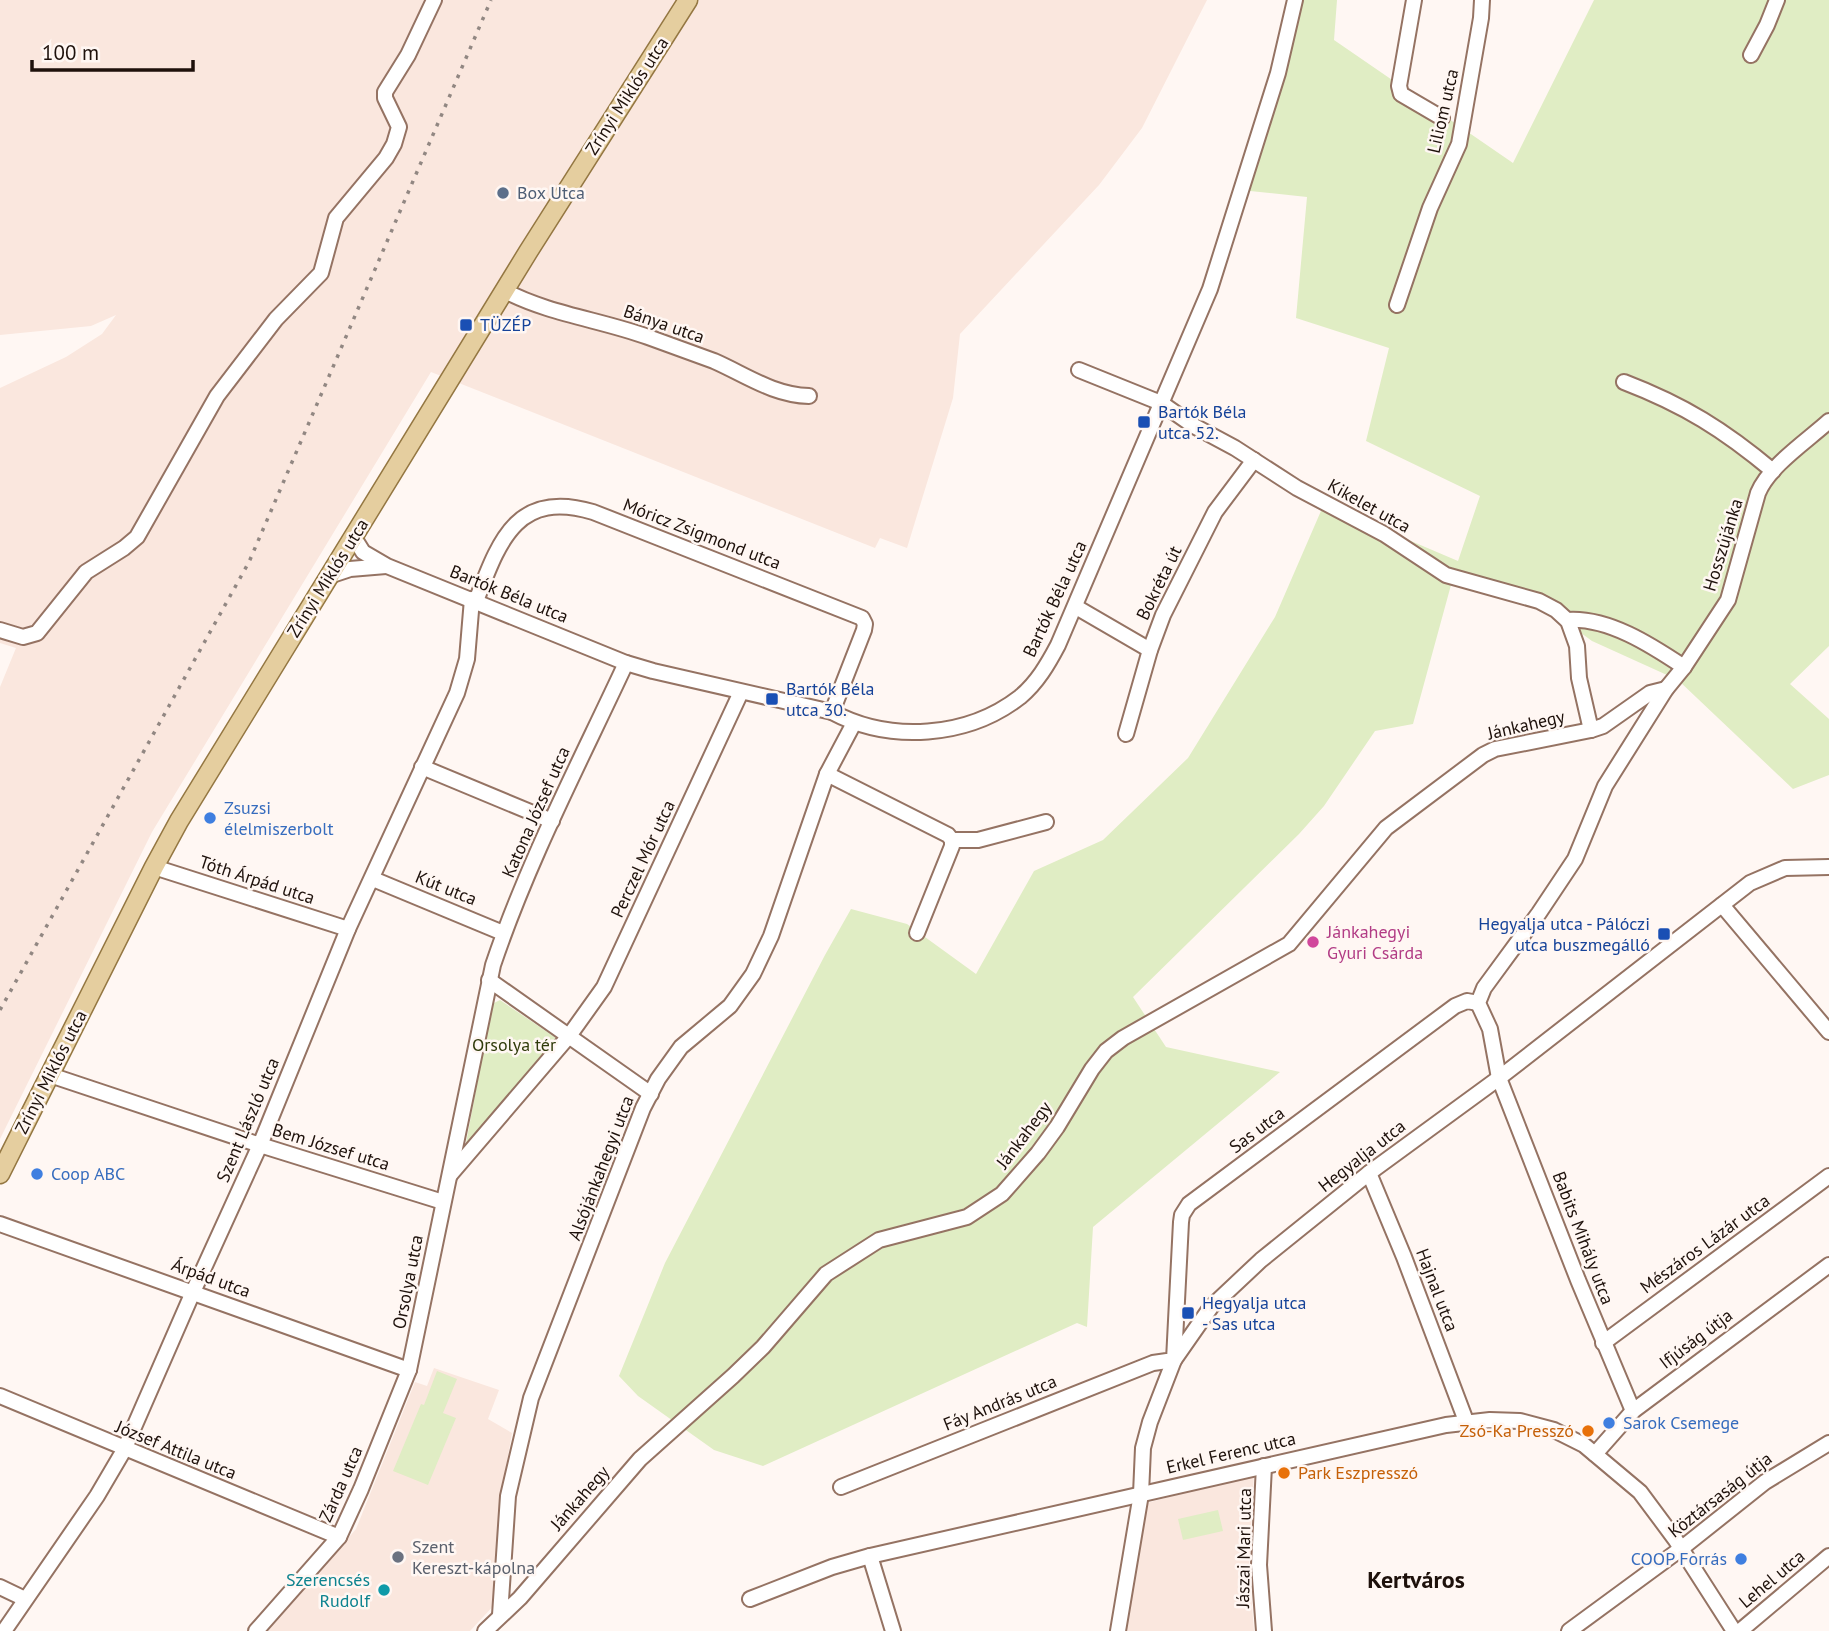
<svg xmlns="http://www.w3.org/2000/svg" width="1829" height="1631" font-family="'PT Sans',sans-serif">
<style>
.built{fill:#fae7de}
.green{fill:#e0edc4}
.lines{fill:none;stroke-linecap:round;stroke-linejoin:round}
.minor-casing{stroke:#957363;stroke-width:18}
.major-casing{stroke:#947742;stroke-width:21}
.minor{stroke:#fff;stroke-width:14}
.major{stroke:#e5ce9f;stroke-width:18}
.rail{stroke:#918782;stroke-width:3.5;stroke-dasharray:3.5 7;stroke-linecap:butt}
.service-dot{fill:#5c6f8a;stroke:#fff7f3;stroke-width:2.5}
.transit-dot{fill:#1a4fb4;stroke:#fff7f3;stroke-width:2.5}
.shop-dot{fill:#3f7fe0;stroke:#fff7f3;stroke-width:2.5}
.hotel-dot{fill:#d1479c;stroke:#fff7f3;stroke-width:2.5}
.food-dot{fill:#e8710a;stroke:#fff7f3;stroke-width:2.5}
.worship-dot{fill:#6b7280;stroke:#fff7f3;stroke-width:2.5}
.culture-dot{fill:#0f9aa8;stroke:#fff7f3;stroke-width:2.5}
.labels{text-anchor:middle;stroke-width:5;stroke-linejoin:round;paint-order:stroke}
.street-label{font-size:18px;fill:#1e110b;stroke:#fff7f3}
.service-label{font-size:18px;fill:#4e5e75;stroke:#fff7f3;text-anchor:start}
.transit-label{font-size:18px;fill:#164399;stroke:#fff7f3;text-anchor:start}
.shop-label{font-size:18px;fill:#366cbe;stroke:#fff7f3;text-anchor:start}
.hotel-label{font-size:18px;fill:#b23c85;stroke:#fff7f3;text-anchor:start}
.park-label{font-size:18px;fill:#303b0b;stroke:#fff7f3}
.food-label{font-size:18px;fill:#c56008;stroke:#fff7f3;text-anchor:end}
.worship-label{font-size:18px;fill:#5b616d;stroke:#fff7f3;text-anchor:start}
.culture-label{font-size:18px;fill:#0d838f;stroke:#fff7f3;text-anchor:end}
.district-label{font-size:24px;font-weight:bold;fill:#1e110b;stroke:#fff7f3}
</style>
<rect width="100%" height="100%" fill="#fff7f3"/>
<g class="built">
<polygon points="0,0 1207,0 1142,128 1099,185 960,334 953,398 907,548 880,538 875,548 431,372 152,832 0,1139 0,687 16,648 0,643 0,388 66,357 102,334 116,315 91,326 0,335"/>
<polygon points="434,1368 499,1390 488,1419 512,1433 499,1508 497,1602 470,1631 268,1631 356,1529 415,1382 427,1386"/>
<polygon points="1254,1474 1249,1567 1254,1631 1123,1631 1147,1503"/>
</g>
<g class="green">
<polygon points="1291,0 1337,0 1334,40 1513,163 1594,0 1829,0 1829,646 1790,684 1829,719 1829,775 1793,789 1678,680 1592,641 1541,604 1454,574 1413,724 1375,731 1324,806 1299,834 1133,997 1166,1047 1280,1072 1093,1227 1087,1327 1077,1323 763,1466 714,1450 638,1396 619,1376 665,1263 825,955 851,909 907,924 976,974 1034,871 1103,840 1188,758 1275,617 1324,504 1458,561 1480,496 1366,441 1389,348 1296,318 1307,197 1250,191"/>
<polygon points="500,1000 556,1038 469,1148 466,1143 492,1004"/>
<polygon points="437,1371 457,1379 443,1413 456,1418 428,1485 393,1471 421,1404 424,1405"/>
<polygon points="1218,1510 1223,1531 1183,1540 1178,1519"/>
</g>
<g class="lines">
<defs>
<g id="minor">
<polyline points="1414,0 1399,86 1401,94 1442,118"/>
<polyline points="1751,55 1767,25 1777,0"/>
<path d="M505,291C549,314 601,320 648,337C670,345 692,353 714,361C746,375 773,395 809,396"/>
<polyline points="1397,305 1430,208 1459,144 1481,18 1482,0"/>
<polyline points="1079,370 1161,403 1194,426 1235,448 1297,488 1384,534 1446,575 1539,601 1556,610 1568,621 1577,646 1579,678 1591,730"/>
<path d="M1624,382C1684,405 1724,430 1773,471"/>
<path d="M353,536L363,552L387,566L626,663L653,671L832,712C890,743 967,738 1020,697C1037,683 1048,664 1058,645L1210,289L1278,73L1295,0"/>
<polyline points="329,576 350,569 386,566"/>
<path d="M476,601C499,542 516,489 593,512L862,618L865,624L864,630L832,712"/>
<polyline points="1076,607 1150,650"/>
<path d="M1567,620C1608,617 1651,645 1684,667"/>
<polyline points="0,630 23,637 37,633 86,572 124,548 137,537 217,396 276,319 321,273 336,218 386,158 394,144 399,127 385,98 385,92 408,55 434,0"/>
<polyline points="1126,734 1150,650 1163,615 1215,512 1254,460"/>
<polyline points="422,767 552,821"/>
<polyline points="827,774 948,835 952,840"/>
<polyline points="952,840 978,840 1046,822"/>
<polyline points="154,867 348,929"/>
<polyline points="373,879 503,933"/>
<polyline points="1722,905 1829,1032"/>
<polyline points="917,933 952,846 952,840"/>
<polyline points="489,980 651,1094"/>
<polyline points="50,1075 260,1145 443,1202"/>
<polyline points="1369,1173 1404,1257 1466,1421"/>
<polyline points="450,1175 569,1036 604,987 741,692"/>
<polyline points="0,1224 409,1370"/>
<polyline points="1603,1343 1829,1176"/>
<polyline points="0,1396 339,1537"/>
<path d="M1633,1411L1578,1280L1499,1078L1490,1029L1478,1003L1484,988L1539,913L1575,859L1605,786L1666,689L1684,667L1728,600L1758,493C1769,466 1807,441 1829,421"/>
<polyline points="1595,1454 1633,1411 1829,1265"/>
<polyline points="841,1487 1153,1363 1174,1360 1181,1222 1182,1215 1189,1204 1455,1006 1467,1001 1478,1003"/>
<polyline points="870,1556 893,1631"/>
<polyline points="0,1587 25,1599"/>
<polyline points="750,1599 832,1567 870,1556 1446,1425 1490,1420 1520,1421 1554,1430 1584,1445 1640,1492 1675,1539 1734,1631"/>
<polyline points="500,1615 508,1496 531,1398 643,1108 658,1079 681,1047 730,1006 753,974 771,936 827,774 854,723"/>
<polyline points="4,1631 97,1496 124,1450 193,1292 260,1145 348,929 457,693 467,659 472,599"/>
<path d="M256,1631L339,1537L361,1489L409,1370L493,965C528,861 580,762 626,663"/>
<polyline points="485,1631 520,1598 640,1459 733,1376 763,1347 826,1274 879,1240 967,1217 1002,1194 1038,1153 1057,1127 1092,1069 1106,1051 1123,1038 1289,944 1386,828 1483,755 1495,749 1591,730 1603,726 1650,693 1666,689"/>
<polyline points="1118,1631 1141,1494 1143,1448 1150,1422 1174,1360 1211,1307 1261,1260 1369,1173 1499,1078 1750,883 1785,868 1829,867"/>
<polyline points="1264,1631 1259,1565 1264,1466"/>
<polyline points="1569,1631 1682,1548 1765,1482 1829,1443"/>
<polyline points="1740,1631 1829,1556"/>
</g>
<polyline id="major" points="0,1174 154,867 179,821 528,252 688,0"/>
</defs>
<use href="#minor" class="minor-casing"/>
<use href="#major" class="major-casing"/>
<use href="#minor" class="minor"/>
<use href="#major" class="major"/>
<polyline class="rail" points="0,1010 249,562 491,0"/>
</g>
<circle class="service-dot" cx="503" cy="193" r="7"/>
<g class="transit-dot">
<rect x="459" y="318" width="14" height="14" rx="3.5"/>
<rect x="1137" y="415" width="14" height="14" rx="3.5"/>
<rect x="765" y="692" width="14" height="14" rx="3.5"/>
<rect x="1657" y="927" width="14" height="14" rx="3.5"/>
<rect x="1181" y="1306" width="14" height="14" rx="3.5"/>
</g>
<g class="shop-dot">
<circle cx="210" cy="818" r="7"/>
<circle cx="37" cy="1174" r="7"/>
<circle cx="1609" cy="1423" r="7"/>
<circle cx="1741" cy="1559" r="7"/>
</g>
<circle class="hotel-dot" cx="1313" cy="942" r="7"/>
<g class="food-dot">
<circle cx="1588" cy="1431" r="7"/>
<circle cx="1284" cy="1473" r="7"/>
</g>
<circle class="worship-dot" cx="398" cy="1557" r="7"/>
<circle class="culture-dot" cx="384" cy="1590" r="7"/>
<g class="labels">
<g class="street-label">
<text transform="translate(627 96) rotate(-57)" y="6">Zrínyi Miklós utca</text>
<text transform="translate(1443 111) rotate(-77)" y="6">Liliom utca</text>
<text transform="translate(664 324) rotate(19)" y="6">Bánya utca</text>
<text transform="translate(1369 506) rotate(29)" y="6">Kikelet utca</text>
<text transform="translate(702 534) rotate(21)" y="6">Móricz Zsigmond utca</text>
<text transform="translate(1723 545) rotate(-73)" y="6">Hosszújánka</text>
<text transform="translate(328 578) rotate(-58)" y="6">Zrínyi Miklós utca</text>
<text transform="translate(1159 583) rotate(-64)" y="6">Bokréta út</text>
<text transform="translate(509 594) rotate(22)" y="6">Bartók Béla utca</text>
<text transform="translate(1055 599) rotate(-65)" y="6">Bartók Béla utca</text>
<text transform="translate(1526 725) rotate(-13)" y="6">Jánkahegy</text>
<text transform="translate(536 812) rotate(-66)" y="6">Katona József utca</text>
<text transform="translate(643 859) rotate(-65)" y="6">Perczel Mór utca</text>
<text transform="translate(257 880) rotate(18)" y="6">Tóth Árpád utca</text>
<text transform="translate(446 888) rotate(22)" y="6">Kút utca</text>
<text transform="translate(51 1072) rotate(-63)" y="6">Zrínyi Miklós utca</text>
<text transform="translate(248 1120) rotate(-67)" y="6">Szent László utca</text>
<text transform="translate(1257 1130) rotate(-37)" y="6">Sas utca</text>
<text transform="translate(1024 1135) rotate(-53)" y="6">Jánkahegy</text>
<text transform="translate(331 1147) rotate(17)" y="6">Bem József utca</text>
<text transform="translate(1362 1156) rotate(-38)" y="6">Hegyalja utca</text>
<text transform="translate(601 1168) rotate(-69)" y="6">Alsójánkahegyi utca</text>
<text transform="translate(1583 1238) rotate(69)" y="6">Babits Mihály utca</text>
<text transform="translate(1705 1244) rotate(-36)" y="6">Mészáros Lázár utca</text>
<text transform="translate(211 1278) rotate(20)" y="6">Árpád utca</text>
<text transform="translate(408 1282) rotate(-79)" y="6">Orsolya utca</text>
<text transform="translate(1437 1290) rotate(69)" y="6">Hajnal utca</text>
<text transform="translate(1696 1339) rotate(-37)" y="6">Ifjúság útja</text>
<text transform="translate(1000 1403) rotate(-22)" y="6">Fáy András utca</text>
<text transform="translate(176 1450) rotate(22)" y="6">József Attila utca</text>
<text transform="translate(1231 1453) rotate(-13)" y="6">Erkel Ferenc utca</text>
<text transform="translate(341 1484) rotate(-66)" y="6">Zárda utca</text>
<text transform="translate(1720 1495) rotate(-38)" y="6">Köztársaság útja</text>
<text transform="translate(580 1498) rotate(-49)" y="6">Jánkahegy</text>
<text transform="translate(1244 1548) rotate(-89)" y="6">Jászai Mari utca</text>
<text transform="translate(1772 1579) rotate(-40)" y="6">Lehel utca</text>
</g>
<g class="service-label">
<text x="517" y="199">Box Utca</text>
</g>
<g class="transit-label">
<text x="480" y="331">TÜZÉP</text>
<text x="1158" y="418">Bartók Béla<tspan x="1158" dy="21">utca 52.</tspan></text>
<text x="786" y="695">Bartók Béla<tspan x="786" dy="21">utca 30.</tspan></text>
<text x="1650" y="930" text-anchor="end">Hegyalja utca - Pálóczi<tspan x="1650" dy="21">utca buszmegálló</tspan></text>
<text x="1202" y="1309">Hegyalja utca<tspan x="1202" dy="21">- Sas utca</tspan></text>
</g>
<g class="shop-label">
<text x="224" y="814">Zsuzsi<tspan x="224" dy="21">élelmiszerbolt</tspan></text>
<text x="51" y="1180">Coop ABC</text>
<text x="1623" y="1429">Sarok Csemege</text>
<text x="1727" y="1565" text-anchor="end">COOP Forrás</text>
</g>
<g class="hotel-label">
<text x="1327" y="938">Jánkahegyi<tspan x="1327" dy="21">Gyuri Csárda</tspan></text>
</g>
<g class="park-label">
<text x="514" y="1051">Orsolya tér</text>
</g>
<g class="food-label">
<text x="1574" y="1437">Zsó-Ka Presszó</text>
<text x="1298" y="1479" text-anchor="start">Park Eszpresszó</text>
</g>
<g class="worship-label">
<text x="412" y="1553">Szent<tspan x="412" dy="21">Kereszt-kápolna</tspan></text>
</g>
<g class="culture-label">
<text x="370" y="1586">Szerencsés<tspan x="370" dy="21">Rudolf</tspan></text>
</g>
<g class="district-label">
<text x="1416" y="1588">Kertváros</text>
</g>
</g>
<path d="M32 60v10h161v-10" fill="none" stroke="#1e110b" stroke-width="3.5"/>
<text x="42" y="60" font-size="21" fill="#1e110b" stroke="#fff7f3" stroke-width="5" paint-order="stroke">100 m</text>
</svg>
